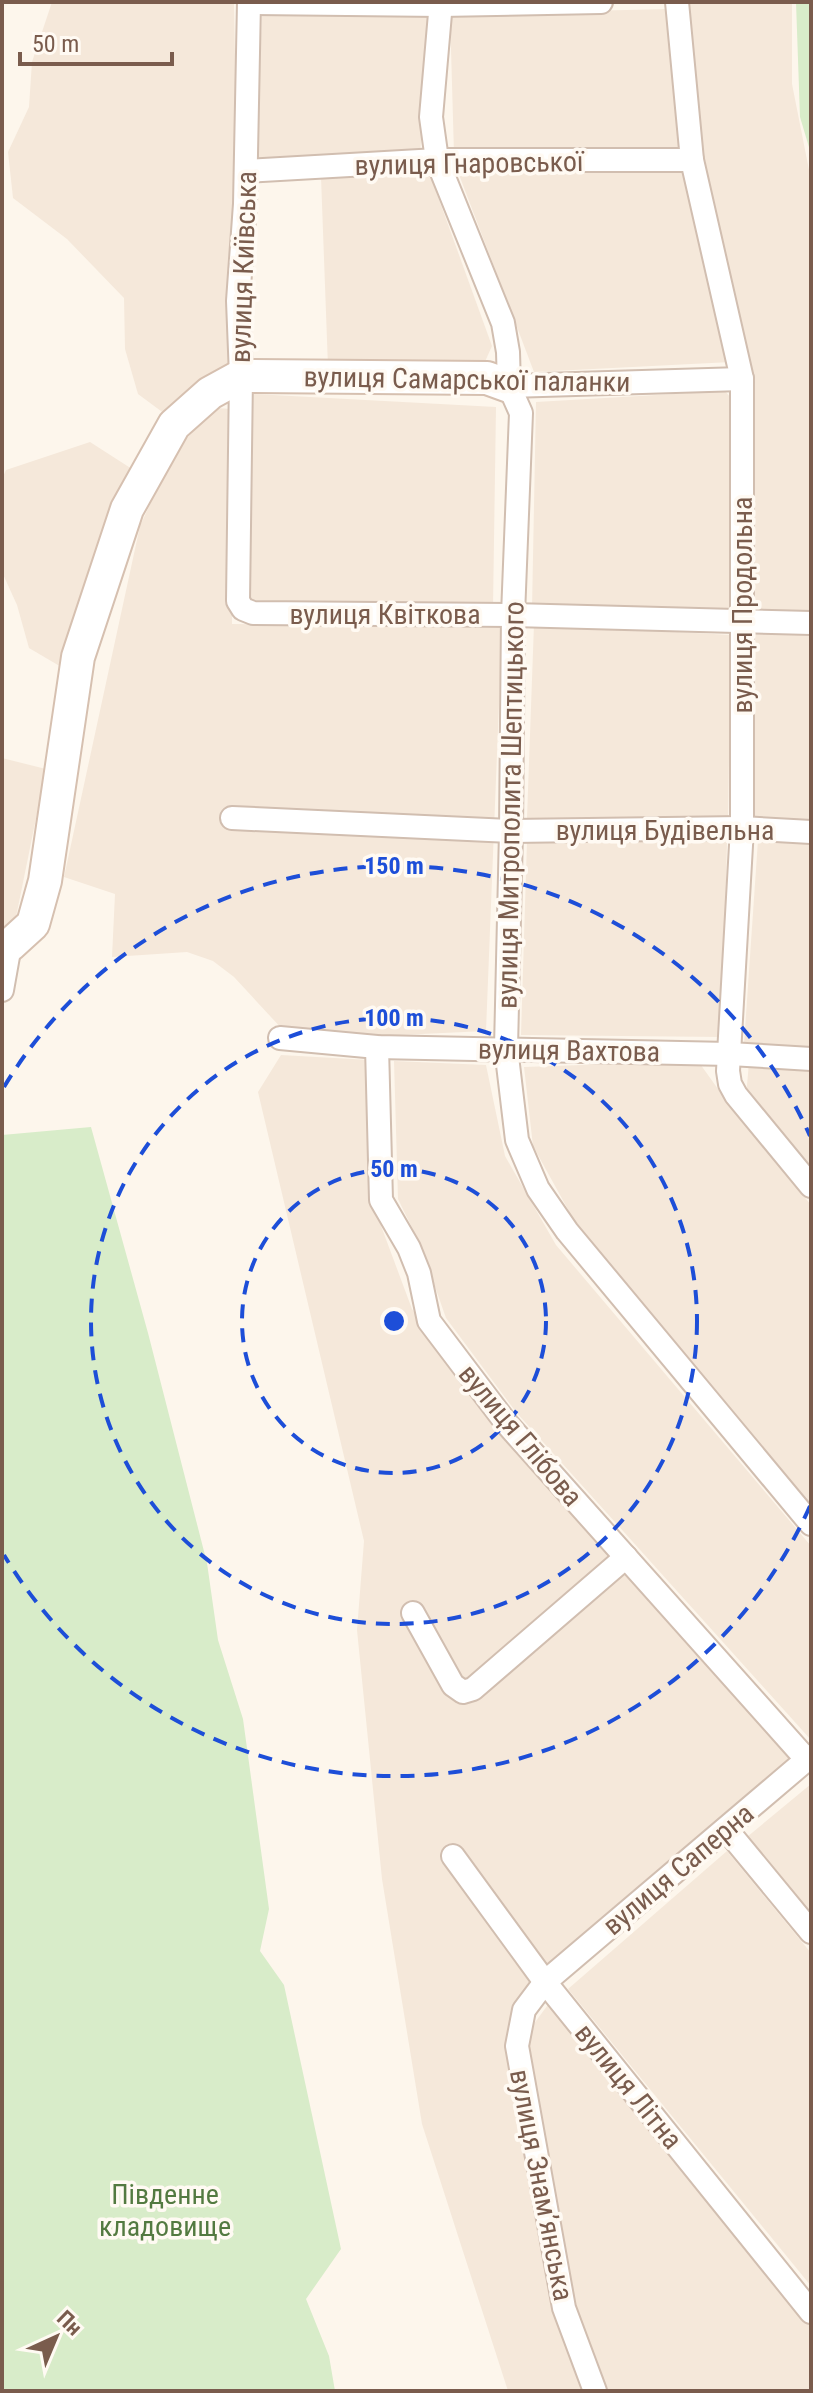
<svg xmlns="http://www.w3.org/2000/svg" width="813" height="2393" font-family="'Roboto Condensed',sans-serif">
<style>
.residential{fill:#f5e8da}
.green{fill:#d8ecc9}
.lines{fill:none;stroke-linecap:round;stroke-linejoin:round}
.street-casing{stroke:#d1beb0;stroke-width:26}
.secondary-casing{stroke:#d6c0b0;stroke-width:36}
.street{stroke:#fff;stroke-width:22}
.secondary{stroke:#fff;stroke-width:32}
.ring{fill:none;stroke:#1d4ed8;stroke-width:4;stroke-dasharray:14 10}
.labels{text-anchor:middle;stroke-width:7;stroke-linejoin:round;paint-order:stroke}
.street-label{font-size:28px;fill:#7a5c4d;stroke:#fffaf3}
.park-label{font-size:28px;fill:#537a41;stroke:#fffaf3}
.centre{fill:#1d4ed8;stroke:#fffaf3;stroke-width:4}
.ring-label{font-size:24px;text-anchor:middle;font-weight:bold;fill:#1d4ed8;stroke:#fffaf3;stroke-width:7;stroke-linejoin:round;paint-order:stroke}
</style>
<rect width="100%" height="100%" fill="#fdf6ec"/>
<g class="residential">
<polygon points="52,2 234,2 237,168 235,359 165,414 138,394 125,349 124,298 67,239 13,198 8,152 29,107 32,62"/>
<polygon points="688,2 792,2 792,84 811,180 811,824 751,821 751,382 704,156"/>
<polygon points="669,9 685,153 454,154 450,14"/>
<polygon points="262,11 431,12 420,153 256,165"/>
<polygon points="685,171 731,362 534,372 458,172"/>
<polygon points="429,172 492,346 483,366 328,367 321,177"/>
<polygon points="725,391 735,403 735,606 727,614 532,609 536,402"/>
<polygon points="252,394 496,407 493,607 249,600"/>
<polygon points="217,408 231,409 232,624 502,628 486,1031 378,1036 283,1030 234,977 213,961 187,952 112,957 115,894 64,877 140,526 175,450"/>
<polygon points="90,442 132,469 63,668 29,648 17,605 2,572 2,479 6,470"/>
<polygon points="534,624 731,635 728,819 527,818"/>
<polygon points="2,758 46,769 16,917 2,929"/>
<polygon points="758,840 811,842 811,1049 744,1044"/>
<polygon points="527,841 727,842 722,1037 521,1035"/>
<polygon points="281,1055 370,1060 371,1199 412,1309 499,1428 795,1759 518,2007 588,2391 508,2391 422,2124 382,1879 357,1630 364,1541 258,1092"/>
<polygon points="394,1061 486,1065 505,1156 556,1245 811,1546 811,1740 516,1412 446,1318 420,1244 398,1199"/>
<polygon points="698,1061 728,1103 811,1205 811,1506 576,1224 533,1146 524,1067"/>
<polygon points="749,1062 811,1067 811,1173 746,1097"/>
<polygon points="811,1784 811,1913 747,1837"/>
<polygon points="727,1851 811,1953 811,2286 568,1989"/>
<polygon points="550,2002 811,2324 811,2391 608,2391 573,2309 527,2064 530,2029"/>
</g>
<g class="green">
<polygon points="796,2 811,2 811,154 800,117"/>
<polygon points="91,1127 148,1333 207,1563 218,1640 243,1719 269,1909 260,1951 284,1985 341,2249 306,2299 329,2356 335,2391 2,2391 2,1135"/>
</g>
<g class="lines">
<defs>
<g id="street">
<polyline points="249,2 245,204 238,301 241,376 238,601 243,609 253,613 513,615 811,623"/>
<polyline points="441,2 431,117 437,160 503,323 508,352 509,386 521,413 513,615 511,831 506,1048 517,1140 538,1189 567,1231 811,1524"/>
<polyline points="677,2 692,160 742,379 742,828 728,1071 730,1084 736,1095 811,1186"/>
<polyline points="249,3 441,5 601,2"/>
<polyline points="246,171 437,160 692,160"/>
<polyline points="509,386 742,379"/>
<polyline points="232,818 511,831 742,828 811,832"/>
<polyline points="2,990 10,945"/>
<polyline points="280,1038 377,1047 730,1054 811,1059"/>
<polyline points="377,1047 381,1200 409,1248 419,1273 429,1321 507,1424 807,1760"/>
<polyline points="413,1613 453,1685 463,1692 473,1689 626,1557"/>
<polyline points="726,1829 811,1932"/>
<polyline points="453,1856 545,1982 811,2312"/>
<polyline points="595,2391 564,2308 517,2046 524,2010 545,1982 811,1756"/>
</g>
<polyline id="secondary" points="2,948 10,945 33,924 45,881 78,657 127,509 174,425 210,393 241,376 487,378 509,386"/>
</defs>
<use href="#street" class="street-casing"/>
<use href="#secondary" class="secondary-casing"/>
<use href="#street" class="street"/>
<use href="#secondary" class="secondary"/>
</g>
<g class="ring">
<circle cx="394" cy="1321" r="152"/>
<circle cx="394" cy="1321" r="303"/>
<path d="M810 1506A455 455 0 0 1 4 1555M4 1087A455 455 0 0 1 810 1136"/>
</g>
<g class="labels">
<g class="street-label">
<text transform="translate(469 163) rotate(-1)" y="10">вулиця Гнаровської</text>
<text transform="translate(243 267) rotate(-88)" y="10">вулиця Київська</text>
<text transform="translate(467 379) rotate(1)" y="10">вулиця Самарської паланки</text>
<text transform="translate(742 605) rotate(-90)" y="10">вулиця Продольна</text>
<text x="385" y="624">вулиця Квіткова</text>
<text transform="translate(510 805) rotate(-89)" y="10">вулиця Митрополита Шептицького</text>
<text x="665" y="840">вулиця Будівельна</text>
<text transform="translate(569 1050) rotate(1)" y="10">вулиця Вахтова</text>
<text transform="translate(521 1435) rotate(50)" y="10">вулиця Глібова</text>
<text transform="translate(678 1869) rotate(-40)" y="10">вулиця Саперна</text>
<text transform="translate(629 2086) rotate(51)" y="10">вулиця Літна</text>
<text transform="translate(542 2185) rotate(79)" y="10">вулиця Знам’янська</text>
</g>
<g class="park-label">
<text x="165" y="2204">Південне<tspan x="165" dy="32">кладовище</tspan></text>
</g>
</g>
<circle cx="394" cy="1321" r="12" class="centre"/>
<g class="ring-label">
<text x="394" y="874">150 m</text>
<text x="394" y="1026">100 m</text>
<text x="394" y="1177">50 m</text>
</g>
<rect width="813" height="2393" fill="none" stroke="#7a5c4d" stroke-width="8"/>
<g transform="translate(56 2337) rotate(44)" stroke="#fffaf3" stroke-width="6" paint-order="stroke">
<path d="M0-6L14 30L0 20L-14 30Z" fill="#7a5c4d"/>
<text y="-12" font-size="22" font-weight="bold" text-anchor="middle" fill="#7a5c4d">Пн</text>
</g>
<path d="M20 52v12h152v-12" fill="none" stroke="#7a5c4d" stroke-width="4"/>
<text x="32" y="52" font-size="24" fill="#7a5c4d" stroke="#fffaf3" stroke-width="6" paint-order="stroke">50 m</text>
</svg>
